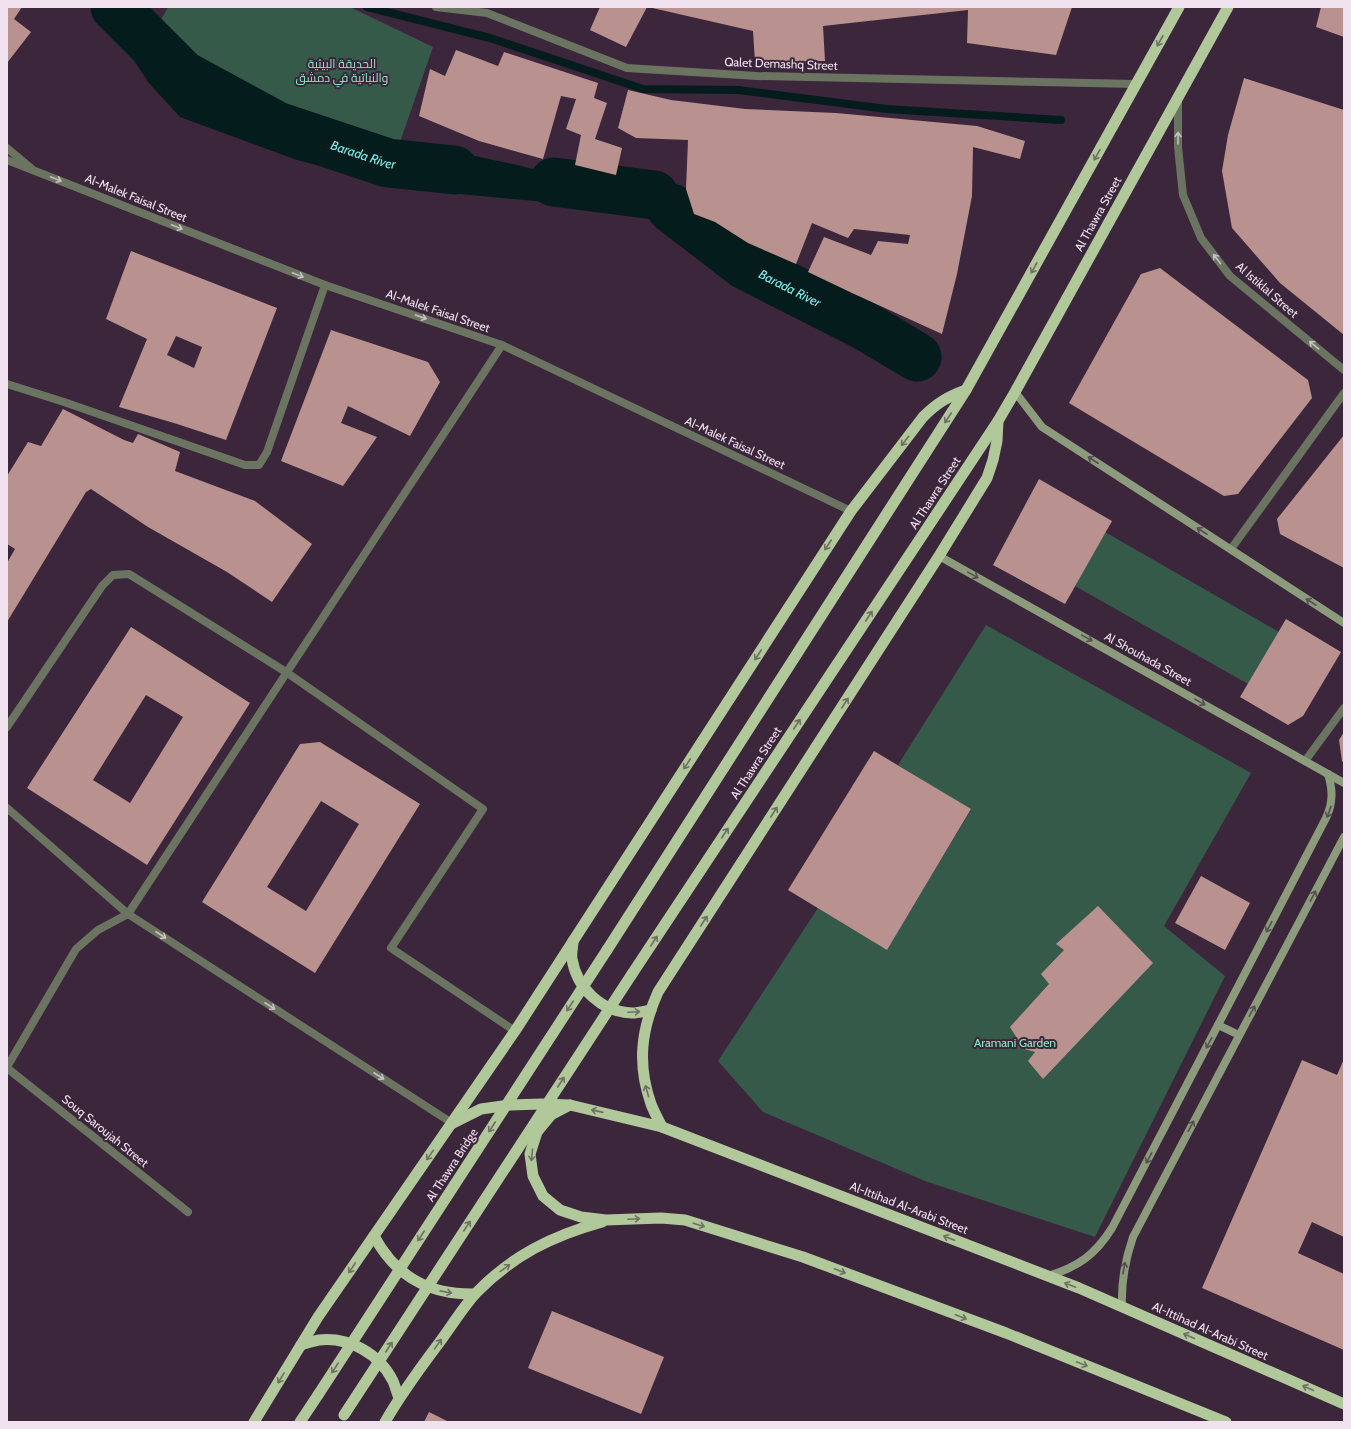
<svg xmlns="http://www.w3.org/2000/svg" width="1351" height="1429" font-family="Cabin,Cairo,sans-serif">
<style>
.green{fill:#365a4a}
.water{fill:#051c1c}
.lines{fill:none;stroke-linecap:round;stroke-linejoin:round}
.stream{stroke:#051c1c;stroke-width:8}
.river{stroke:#051c1c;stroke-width:49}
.building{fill:#b99290;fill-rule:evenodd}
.pedestrian{stroke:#6a7460;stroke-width:8}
.minor{stroke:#6a7460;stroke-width:8}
.tertiary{stroke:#6a7460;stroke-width:8}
.secondary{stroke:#8b9b7b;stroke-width:8}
.trunk{stroke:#b0c89a;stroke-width:11}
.trunk-bridge{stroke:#b0c89a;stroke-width:11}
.oneway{stroke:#706f66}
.oneway2{stroke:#c7c0c3}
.oneway3{stroke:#574f51}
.labels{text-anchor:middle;stroke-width:4;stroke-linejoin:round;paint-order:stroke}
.park-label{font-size:12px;fill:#8de7c0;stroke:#3b263b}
.street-label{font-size:12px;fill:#efe1ee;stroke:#3b263b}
.water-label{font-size:13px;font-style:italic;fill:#7cecec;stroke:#3b263b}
</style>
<rect width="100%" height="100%" fill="#3b263b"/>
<g class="green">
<polygon points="168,7 350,7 433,47 399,145 337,135 192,68 158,25"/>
<polygon points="1105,532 1279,632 1248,684 1075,586"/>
<polygon points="986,625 1251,773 1164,926 1225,976 1095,1237 925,1181 763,1112 718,1061 818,908 887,949 971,810 898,765"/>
</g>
<polygon class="water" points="96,7 128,7 137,13 151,44 183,75 277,126 388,163 461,153 517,165 621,191 610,208 417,190 297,160 180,117 148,82 111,24"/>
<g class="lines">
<polyline class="stream" points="367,7 490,38 643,89 738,90 887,109 1061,120"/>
<g class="river">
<path id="s1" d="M115,7L183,75L277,126L388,163L454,170"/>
<polyline points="554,182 654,195"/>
<path id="s2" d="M671,208L745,265L865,326L917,357"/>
</g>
</g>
<g class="building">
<polygon points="7,7 22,7 14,19 31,32 7,63"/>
<polygon points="600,7 647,7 626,47 590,30"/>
<polygon points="648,7 1072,7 1056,55 967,43 968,10 823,26 825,61 755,62 753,31"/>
<polygon points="1321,7 1344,7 1344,37 1316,27"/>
<polygon points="456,50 498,66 504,52 598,83 594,98 607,103 595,139 622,148 616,175 575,165 581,135 566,129 576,99 561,96 543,159 479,141 419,116 430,69 445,76"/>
<polygon points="1244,78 1344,110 1344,335 1280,283 1232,228 1222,171 1228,135"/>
<polygon points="628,90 671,100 745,109 836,113 977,126 1025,141 1020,159 973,147 972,196 957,274 942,334 852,293 808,272 824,237 871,255 878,241 908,244 910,235 854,229 848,238 812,223 796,264 748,243 715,222 694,214 686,189 688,140 636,138 618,128"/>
<path d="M131,251L277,308L226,440L174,423L119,407L147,339L106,319ZM176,336L202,347L194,368L167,355Z"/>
<polygon points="1160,268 1308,380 1312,398 1238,494 1224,496 1069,403 1141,274"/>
<polygon points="331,330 428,362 440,382 410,436 348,406 341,423 377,437 343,486 281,461"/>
<polygon points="63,409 124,440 133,443 138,434 180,452 175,471 255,501 312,544 272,602 227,572 148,527 91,489 86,492 7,622 7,563 15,549 7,544 7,476 28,442 41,446"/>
<polygon points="1344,435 1344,568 1280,534 1277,519"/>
<polygon points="1039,479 1112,521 1065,604 993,565"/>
<polygon points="1286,619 1341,652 1303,716 1288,725 1240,697"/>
<path d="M131,627L250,703L147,865L27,788ZM146,695L183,717L130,803L93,780Z"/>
<polygon points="1344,732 1344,763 1342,761 1339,740"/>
<path d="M320,742L420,804L315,973L202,902L300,744ZM321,801L359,824L306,911L267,887Z"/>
<polygon points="874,751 971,809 887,950 788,890"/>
<polygon points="1201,876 1250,903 1225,950 1175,923"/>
<polygon points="1098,906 1153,963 1043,1079 1028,1061 1035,1052 1018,1047 1018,1040 1010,1027 1049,984 1041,974 1064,950 1056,944"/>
<polygon points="1344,1059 1344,1237 1312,1222 1298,1253 1344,1274 1344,1350 1202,1288 1302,1060 1337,1075"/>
<polygon points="552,1311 664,1357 641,1414 528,1368"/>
<polygon points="429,1412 449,1422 424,1422"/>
</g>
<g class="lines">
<polyline class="pedestrian" points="7,1068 188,1212"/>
<g class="minor">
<polyline points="436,7 487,13 627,68 757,76 1136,84"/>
<polyline points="1178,98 1178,147 1183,195 1201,238 1230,276 1344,370"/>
<polyline points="7,148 32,169"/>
<polyline points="7,384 64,402 245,465 259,465 267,452 325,285"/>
<polyline points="1231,549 1344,393"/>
<polyline points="7,727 102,586 113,575 129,574 286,672 483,809 391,948 515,1031"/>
<polyline points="1305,761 1344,708"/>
<polyline points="7,808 128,914"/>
<polyline points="7,1067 76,949 98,930 128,914 502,345"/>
</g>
<g class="tertiary">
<polyline points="7,160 325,285 502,345 851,511"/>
<polyline points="128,914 452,1123"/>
</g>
<g class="secondary">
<polyline points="1015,392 1042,427 1344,623"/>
<polyline points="939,556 1344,783"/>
<polyline points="1218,1025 1239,1035"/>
<path d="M1048,1276C1078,1267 1095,1255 1112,1228L1326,818C1333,803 1333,790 1328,774"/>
<path d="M1122,1307C1121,1282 1125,1260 1133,1237L1344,837"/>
</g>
<g class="trunk">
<path d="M573,941C573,947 571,953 572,959C577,989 602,1012 632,1013C638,1013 645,1011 651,1010"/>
<polyline points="607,950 966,390 1179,7"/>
<polyline points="632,974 998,421 1015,392 1228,7"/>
<polyline points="570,1105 551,1115 537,1132 530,1154 533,1176 543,1196 560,1210 581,1217 606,1220 661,1218 685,1220 803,1257 1006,1333 1226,1422"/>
<polyline points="453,1123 481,1109 510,1105 541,1104 570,1105 662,1127 1079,1288 1344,1404"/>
<path d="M662,1127C658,1119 654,1112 651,1104C637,1064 641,1030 658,992L939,556L987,478L993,460L997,441L998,421"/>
<path d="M374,1236C396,1277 429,1295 475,1294"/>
<path d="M301,1345C306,1343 313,1341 319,1340C349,1337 379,1353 393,1381C395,1386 397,1393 399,1398"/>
<path d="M254,1422L318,1317L515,1031L851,511L923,417C937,403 947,397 966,390"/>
<polyline points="300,1422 318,1395"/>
<path d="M385,1422C400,1396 418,1371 436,1347C449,1330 463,1307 476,1293C513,1255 552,1236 602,1222"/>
</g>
<g class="trunk-bridge">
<polyline points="318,1395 607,950"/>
<polyline points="344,1415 632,974"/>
</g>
</g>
<defs><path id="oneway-shaft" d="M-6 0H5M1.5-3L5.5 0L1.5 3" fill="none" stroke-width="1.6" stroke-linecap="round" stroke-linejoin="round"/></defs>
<g class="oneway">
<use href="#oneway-shaft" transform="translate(1160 41) rotate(119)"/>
<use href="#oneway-shaft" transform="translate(1097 155) rotate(119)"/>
<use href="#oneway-shaft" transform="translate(1034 268) rotate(119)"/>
<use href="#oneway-shaft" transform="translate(948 418) rotate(123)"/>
<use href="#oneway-shaft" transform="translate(905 441) rotate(128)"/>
<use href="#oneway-shaft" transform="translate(828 545) rotate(123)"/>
<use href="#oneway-shaft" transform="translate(869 616) rotate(-57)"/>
<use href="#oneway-shaft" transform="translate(758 655) rotate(123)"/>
<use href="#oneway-shaft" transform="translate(845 703) rotate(-57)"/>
<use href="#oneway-shaft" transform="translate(797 724) rotate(-57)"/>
<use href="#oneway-shaft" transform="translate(687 764) rotate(123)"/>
<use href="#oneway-shaft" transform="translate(774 812) rotate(-57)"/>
<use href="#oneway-shaft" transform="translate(725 833) rotate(-57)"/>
<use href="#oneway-shaft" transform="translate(704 921) rotate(-57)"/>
<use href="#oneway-shaft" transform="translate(654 941) rotate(-57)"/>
<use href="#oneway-shaft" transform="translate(570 1006) rotate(123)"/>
<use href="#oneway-shaft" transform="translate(634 1012) rotate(-3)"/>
<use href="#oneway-shaft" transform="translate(561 1082) rotate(-57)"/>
<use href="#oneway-shaft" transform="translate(647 1091) rotate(-106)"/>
<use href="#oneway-shaft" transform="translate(597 1111) rotate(-167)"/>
<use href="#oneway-shaft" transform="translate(492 1127) rotate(123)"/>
<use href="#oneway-shaft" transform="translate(430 1155) rotate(125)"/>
<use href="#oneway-shaft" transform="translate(532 1155) rotate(95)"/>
<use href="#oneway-shaft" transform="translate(634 1219) rotate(-3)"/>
<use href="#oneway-shaft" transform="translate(699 1225) rotate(17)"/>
<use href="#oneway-shaft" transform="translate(467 1226) rotate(-57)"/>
<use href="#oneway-shaft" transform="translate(421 1236) rotate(123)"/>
<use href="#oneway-shaft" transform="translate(949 1238) rotate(-159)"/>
<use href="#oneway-shaft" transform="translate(352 1268) rotate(124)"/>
<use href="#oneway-shaft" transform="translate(505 1268) rotate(-36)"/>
<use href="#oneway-shaft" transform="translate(840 1271) rotate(21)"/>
<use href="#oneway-shaft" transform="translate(1070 1285) rotate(-159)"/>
<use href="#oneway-shaft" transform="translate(446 1292) rotate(11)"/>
<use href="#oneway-shaft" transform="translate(961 1317) rotate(21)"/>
<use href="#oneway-shaft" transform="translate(1189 1336) rotate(-156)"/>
<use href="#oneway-shaft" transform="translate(438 1344) rotate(-54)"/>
<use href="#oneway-shaft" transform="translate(389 1347) rotate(-57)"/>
<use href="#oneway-shaft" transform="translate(1082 1364) rotate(22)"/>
<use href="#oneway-shaft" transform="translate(335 1368) rotate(123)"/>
<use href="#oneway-shaft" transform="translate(281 1378) rotate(121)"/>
<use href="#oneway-shaft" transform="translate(1308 1388) rotate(-156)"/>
</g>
<g class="oneway2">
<use href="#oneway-shaft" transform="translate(1178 138) rotate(-89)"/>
<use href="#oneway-shaft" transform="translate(56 179) rotate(22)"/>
<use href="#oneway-shaft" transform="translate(177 227) rotate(22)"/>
<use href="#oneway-shaft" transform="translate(1217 259) rotate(-128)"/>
<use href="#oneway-shaft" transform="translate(298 275) rotate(22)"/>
<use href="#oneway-shaft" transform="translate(421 317) rotate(19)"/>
<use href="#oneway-shaft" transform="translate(1314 345) rotate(-140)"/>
<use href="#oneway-shaft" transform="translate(161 935) rotate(33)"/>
<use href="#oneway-shaft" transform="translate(270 1006) rotate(33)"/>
<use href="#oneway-shaft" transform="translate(379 1076) rotate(33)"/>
</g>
<g class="oneway3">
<use href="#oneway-shaft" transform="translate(1093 460) rotate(-147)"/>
<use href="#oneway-shaft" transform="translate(1202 531) rotate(-147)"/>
<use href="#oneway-shaft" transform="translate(973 575) rotate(29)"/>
<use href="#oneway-shaft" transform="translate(1311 602) rotate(-147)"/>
<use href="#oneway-shaft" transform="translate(1087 638) rotate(29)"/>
<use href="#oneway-shaft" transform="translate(1200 702) rotate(29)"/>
<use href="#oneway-shaft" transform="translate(1329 812) rotate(109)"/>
<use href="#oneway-shaft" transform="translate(1313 896) rotate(-62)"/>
<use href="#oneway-shaft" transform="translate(1269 927) rotate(118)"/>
<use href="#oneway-shaft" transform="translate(1252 1011) rotate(-62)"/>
<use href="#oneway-shaft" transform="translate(1209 1043) rotate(118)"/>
<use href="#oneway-shaft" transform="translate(1191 1126) rotate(-62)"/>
<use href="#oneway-shaft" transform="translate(1149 1158) rotate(118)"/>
<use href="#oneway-shaft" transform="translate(1124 1268) rotate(-80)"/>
</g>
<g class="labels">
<g class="park-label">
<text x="342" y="68">الحديقة البيئية<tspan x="342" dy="14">والنباتية في دمشق</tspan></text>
<text x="1015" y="1047">Aramani Garden</text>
</g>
<g class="street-label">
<text transform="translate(781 64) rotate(2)" y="4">Qalet Demashq Street</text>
<text transform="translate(136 198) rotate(22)" y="4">Al-Malek Faisal Street</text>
<text transform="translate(1098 214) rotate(-61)" y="4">Al Thawra Street</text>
<text transform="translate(1267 290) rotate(41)" y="4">Al Istiklal Street</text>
<text transform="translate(438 311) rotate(19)" y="4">Al-Malek Faisal Street</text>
<text transform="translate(735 443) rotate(25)" y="4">Al-Malek Faisal Street</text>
<text transform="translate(935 493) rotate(-57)" y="4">Al Thawra Street</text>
<text transform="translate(1148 659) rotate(29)" y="4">Al Shouhada Street</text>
<text transform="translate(756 763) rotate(-57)" y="4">Al Thawra Street</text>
<text transform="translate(105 1131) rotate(39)" y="4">Souq Saroujah Street</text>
<text transform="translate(452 1165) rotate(-57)" y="4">Al Thawra Bridge</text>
<text transform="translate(909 1208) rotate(21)" y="4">Al-Ittihad Al-Arabi Street</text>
<text transform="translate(1210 1331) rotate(24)" y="4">Al-Ittihad Al-Arabi Street</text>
</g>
<g class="water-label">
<text dy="5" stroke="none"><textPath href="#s1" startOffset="294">Barada River</textPath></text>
<text dy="5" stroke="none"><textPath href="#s2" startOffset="144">Barada River</textPath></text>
</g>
</g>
<rect width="1351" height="1429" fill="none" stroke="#efe1ee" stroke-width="16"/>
</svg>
